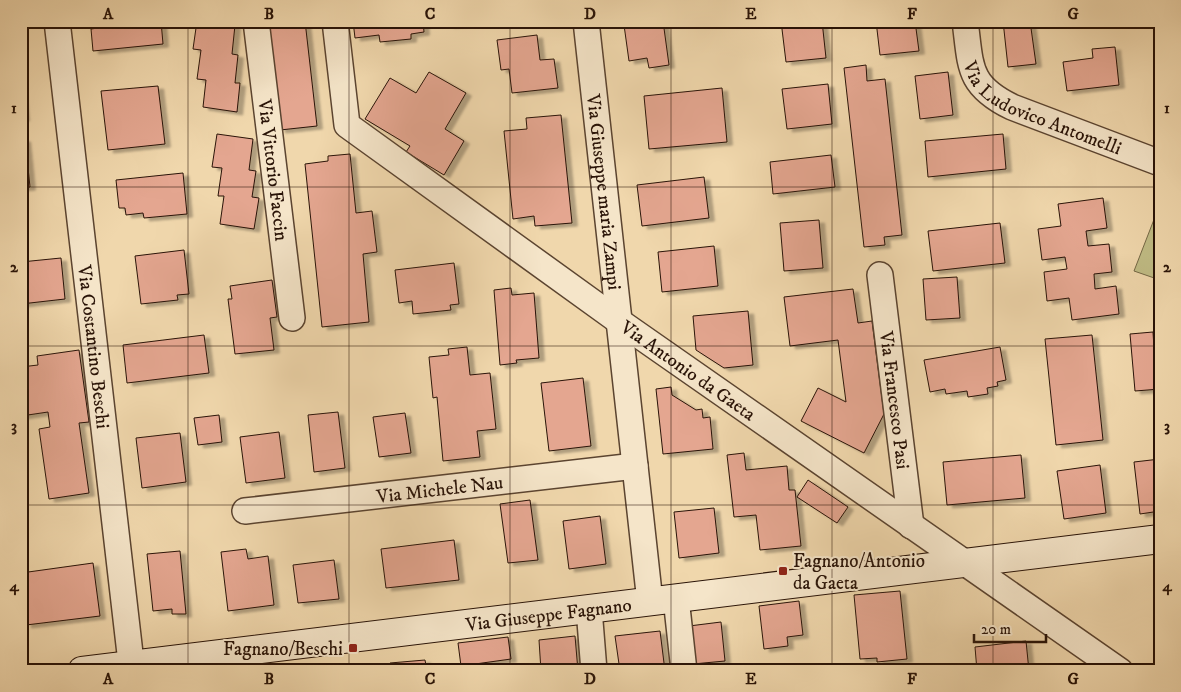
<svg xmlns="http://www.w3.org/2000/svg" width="1181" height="692" font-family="'IM FELL DW Pica',serif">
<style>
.green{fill:#c0bc85;stroke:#746846}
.building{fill:#e4a690;stroke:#291307;filter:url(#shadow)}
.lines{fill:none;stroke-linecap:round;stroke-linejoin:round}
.street-casing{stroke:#5b4430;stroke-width:28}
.secondary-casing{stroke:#291307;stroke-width:30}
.street{stroke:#f5e5c9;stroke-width:25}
.secondary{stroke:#f5e5c9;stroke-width:28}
.grid{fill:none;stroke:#291307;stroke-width:1;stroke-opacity:0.55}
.poi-dot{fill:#8f2418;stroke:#f5e5c9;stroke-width:2}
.labels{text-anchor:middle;stroke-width:4;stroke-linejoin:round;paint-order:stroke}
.street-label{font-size:19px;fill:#291307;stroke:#f5e5c9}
.poi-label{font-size:19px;fill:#291307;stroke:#f5e5c9;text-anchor:start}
.neatline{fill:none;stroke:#291307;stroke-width:2}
.grid-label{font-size:16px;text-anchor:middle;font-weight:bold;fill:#291307}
</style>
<defs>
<filter id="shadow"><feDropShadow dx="5.5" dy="3" stdDeviation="1" flood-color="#0004"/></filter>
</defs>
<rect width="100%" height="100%" fill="#f0d7ac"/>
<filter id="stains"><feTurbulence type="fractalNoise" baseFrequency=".004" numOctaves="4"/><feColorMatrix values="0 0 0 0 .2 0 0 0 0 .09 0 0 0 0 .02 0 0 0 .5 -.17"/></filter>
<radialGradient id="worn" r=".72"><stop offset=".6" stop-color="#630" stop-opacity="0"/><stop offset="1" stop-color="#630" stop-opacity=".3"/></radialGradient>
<polygon class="green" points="1160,204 1160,280 1134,271"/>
<g class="building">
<polygon points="97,21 161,21 163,44 93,51 91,29 98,28"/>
<polygon points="197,21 228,21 227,24 235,25 232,54 238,55 235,83 240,83 237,112 203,107 206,80 197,79 201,50 193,49"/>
<polygon points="267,21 305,21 317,126 280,130"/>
<polygon points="353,21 423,21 424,32 411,34 411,39 380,42 379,35 355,38"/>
<polygon points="449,21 492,21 449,25"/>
<polygon points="657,21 663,21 669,65 649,68 647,58 629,61 624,25"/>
<polygon points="781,21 822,21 826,58 786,62"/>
<polygon points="876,21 915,21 919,51 880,55"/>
<polygon points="1003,21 1030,21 1036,64 1008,67"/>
<polygon points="537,35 540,60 554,59 558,88 512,93 509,69 501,70 497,40"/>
<polygon points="1115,47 1119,85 1067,91 1063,62 1093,58 1092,49"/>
<polygon points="866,65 867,81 885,79 902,235 884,237 885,245 864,247 844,68"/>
<polygon points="429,72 466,93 445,129 464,141 444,175 406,152 410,146 365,119 390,78 416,93"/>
<polygon points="948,72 953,115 920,119 915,76"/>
<polygon points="828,84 832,124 787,129 782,89"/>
<polygon points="158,86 165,144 108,150 101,91"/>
<polygon points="722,88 727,142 649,149 644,96"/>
<polygon points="21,92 24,118 21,118"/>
<polygon points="561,115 572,223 535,226 534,216 513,219 504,131 527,129 526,118"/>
<polygon points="217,134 253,139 249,170 256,171 252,197 259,198 254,229 220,224 224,196 218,196 222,168 212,167"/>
<polygon points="1003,134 1006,169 928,177 925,141"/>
<polygon points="21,139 25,139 30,187 21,188"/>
<polygon points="350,154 356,213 372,211 377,252 363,254 369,322 322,327 305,164 328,161 328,156"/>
<polygon points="831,155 835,187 773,194 770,162"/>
<polygon points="183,173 187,214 144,218 143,213 126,215 125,208 119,208 116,180"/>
<polygon points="704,177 709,218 642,226 637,185"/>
<polygon points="1103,198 1107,228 1086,231 1088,246 1109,244 1112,272 1094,274 1095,289 1116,286 1119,314 1072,320 1069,298 1047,301 1044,272 1067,269 1065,257 1042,260 1038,229 1061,226 1058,204"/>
<polygon points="819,220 823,268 784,271 780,223"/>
<polygon points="1000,223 1005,263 933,271 928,231"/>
<polygon points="714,246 718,286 662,292 658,252"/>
<polygon points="184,250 189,294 177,295 178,300 141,304 135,256"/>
<polygon points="61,258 65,299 21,304 21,262"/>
<polygon points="454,263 459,304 450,305 451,310 413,314 412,301 399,303 395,270"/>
<polygon points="957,277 960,318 926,320 923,279"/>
<polygon points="272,280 277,317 270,318 274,350 235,354 228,299 232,299 230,286"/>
<polygon points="511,288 512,295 534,293 539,358 516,360 517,363 500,365 494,290"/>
<polygon points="853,289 858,323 872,321 884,414 864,453 801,421 818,388 846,402 838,340 790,346 784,297"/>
<polygon points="748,311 753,365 724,368 696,350 693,316"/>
<polygon points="1153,332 1154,348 1160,347 1160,389 1135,391 1130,334"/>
<polygon points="204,335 209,373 127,383 123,345"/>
<polygon points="1092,335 1103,440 1056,445 1045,339"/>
<polygon points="467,347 470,375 490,373 496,429 477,431 480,457 443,461 437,397 433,398 429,357 449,355 448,349"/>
<polygon points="1000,347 1006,380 997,382 998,386 987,388 988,394 968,397 967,391 946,394 945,389 930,392 924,360"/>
<polygon points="79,350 89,422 79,423 89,493 49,499 39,429 50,427 48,412 21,416 21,367 38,365 37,356"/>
<polygon points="583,378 591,446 549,451 541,383"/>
<polygon points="671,387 672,395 696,410 702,409 703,418 710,417 713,449 663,454 656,389"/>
<polygon points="338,412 345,468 314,472 308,415"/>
<polygon points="405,413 411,453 379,457 373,417"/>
<polygon points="219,415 222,442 198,445 194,418"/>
<polygon points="279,432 285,478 246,483 240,437"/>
<polygon points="180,433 186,482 142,488 136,438"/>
<polygon points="744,453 746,470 787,466 789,490 795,490 801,546 760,550 756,515 734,517 727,455"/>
<polygon points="1021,455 1025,498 947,505 943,462"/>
<polygon points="1160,459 1160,511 1140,514 1134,462"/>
<polygon points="1100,465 1106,513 1064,519 1057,471"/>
<polygon points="808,480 848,507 837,523 797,497"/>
<polygon points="530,500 538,560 508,563 500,504"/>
<polygon points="714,508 719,553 679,558 674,512"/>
<polygon points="600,516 606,564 569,569 563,521"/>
<polygon points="454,540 459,580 386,588 381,549"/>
<polygon points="246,549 248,559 268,556 274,605 228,611 221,552"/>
<polygon points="180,551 186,614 172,614 172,609 153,611 147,554"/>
<polygon points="334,560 339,599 298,603 293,565"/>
<polygon points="93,563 100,616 26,625 21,588 21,573"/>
<polygon points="900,591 907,659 877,662 877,658 860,659 854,595"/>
<polygon points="799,601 803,635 787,637 788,646 764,649 759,606"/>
<polygon points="721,622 725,661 693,664 689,626"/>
<polygon points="660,631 665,671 620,671 615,636"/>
<polygon points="575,636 578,671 541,671 539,640"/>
<polygon points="508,637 511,659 461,666 458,643"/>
<polygon points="1026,641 1029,671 977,671 975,647"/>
<polygon points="425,660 427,671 391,671 390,663"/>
<polygon points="356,664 357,671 315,671 315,669"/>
</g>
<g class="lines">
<defs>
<g id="street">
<path id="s1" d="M57,21L132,671"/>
<path id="s2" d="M256,21L292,318"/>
<path id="s3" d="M335,21L347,125L620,322L1120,671"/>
<path id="s4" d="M586,21L650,602"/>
<path id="s5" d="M965,21C971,66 967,85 1012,107L1160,163"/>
<path id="s6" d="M880,275L911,526"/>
<path id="s7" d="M245,511L635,466"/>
<polyline points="676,598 684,671"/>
<polyline points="589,609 594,671"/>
</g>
<g id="secondary">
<path id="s8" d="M82,671L1160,539"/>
</g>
</defs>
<use href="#street" class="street-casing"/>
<use href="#secondary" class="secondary-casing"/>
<use href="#street" class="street"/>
<use href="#secondary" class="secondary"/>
</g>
<path class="grid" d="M188,21V671M349,21V671M510,21V671M671,21V671M832,21V671M993,21V671M21,187H1160M21,346H1160M21,505H1160"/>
<g class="poi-dot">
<rect x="778" y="566" width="10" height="10" rx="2.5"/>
<rect x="348" y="643" width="10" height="10" rx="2.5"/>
</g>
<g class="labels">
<g class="street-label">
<text dy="7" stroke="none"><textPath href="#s5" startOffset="131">Via Ludovico Antomelli</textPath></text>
<text dy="7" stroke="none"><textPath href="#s2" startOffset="150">Via Vittorio Faccin</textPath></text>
<text dy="7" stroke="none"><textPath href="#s4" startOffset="172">Via Giuseppe maria Zampi</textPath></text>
<text dy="7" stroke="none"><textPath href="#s1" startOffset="328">Via Costantino Beschi</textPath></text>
<text dy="7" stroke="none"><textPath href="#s3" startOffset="525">Via Antonio da Gaeta</textPath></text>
<text dy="7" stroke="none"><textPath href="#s6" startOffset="126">Via Francesco Pasi</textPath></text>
<text dy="7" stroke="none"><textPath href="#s7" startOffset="196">Via Michele Nau</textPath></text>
<text dy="7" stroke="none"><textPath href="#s8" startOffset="470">Via Giuseppe Fagnano</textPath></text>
</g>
<g class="poi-label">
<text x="793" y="567">Fagnano/Antonio<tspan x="793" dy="22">da Gaeta</tspan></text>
<text x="343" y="655" text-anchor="end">Fagnano/Beschi</text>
</g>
</g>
<rect width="1181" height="692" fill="none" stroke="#f0d7ac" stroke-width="55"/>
<path d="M974 634v8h72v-8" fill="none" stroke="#291307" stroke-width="2.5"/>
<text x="981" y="634" font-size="15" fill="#291307" stroke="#f5e5c9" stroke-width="4" paint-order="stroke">20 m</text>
<rect x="28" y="28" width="1126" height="636" class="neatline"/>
<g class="grid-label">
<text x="108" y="19">A</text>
<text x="269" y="19">B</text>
<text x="430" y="19">C</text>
<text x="590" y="19">D</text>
<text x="751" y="19">E</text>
<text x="912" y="19">F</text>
<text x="1073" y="19">G</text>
<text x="14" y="113">1</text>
<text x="1167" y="113">1</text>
<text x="14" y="272">2</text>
<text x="1167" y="272">2</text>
<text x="14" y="431">3</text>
<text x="1167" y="431">3</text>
<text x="14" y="591">4</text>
<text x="1167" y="591">4</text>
<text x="108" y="684">A</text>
<text x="269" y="684">B</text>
<text x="430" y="684">C</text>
<text x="590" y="684">D</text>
<text x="751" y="684">E</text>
<text x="912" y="684">F</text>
<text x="1073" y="684">G</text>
</g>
<rect width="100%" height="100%" filter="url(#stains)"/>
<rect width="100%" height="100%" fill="url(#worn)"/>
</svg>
